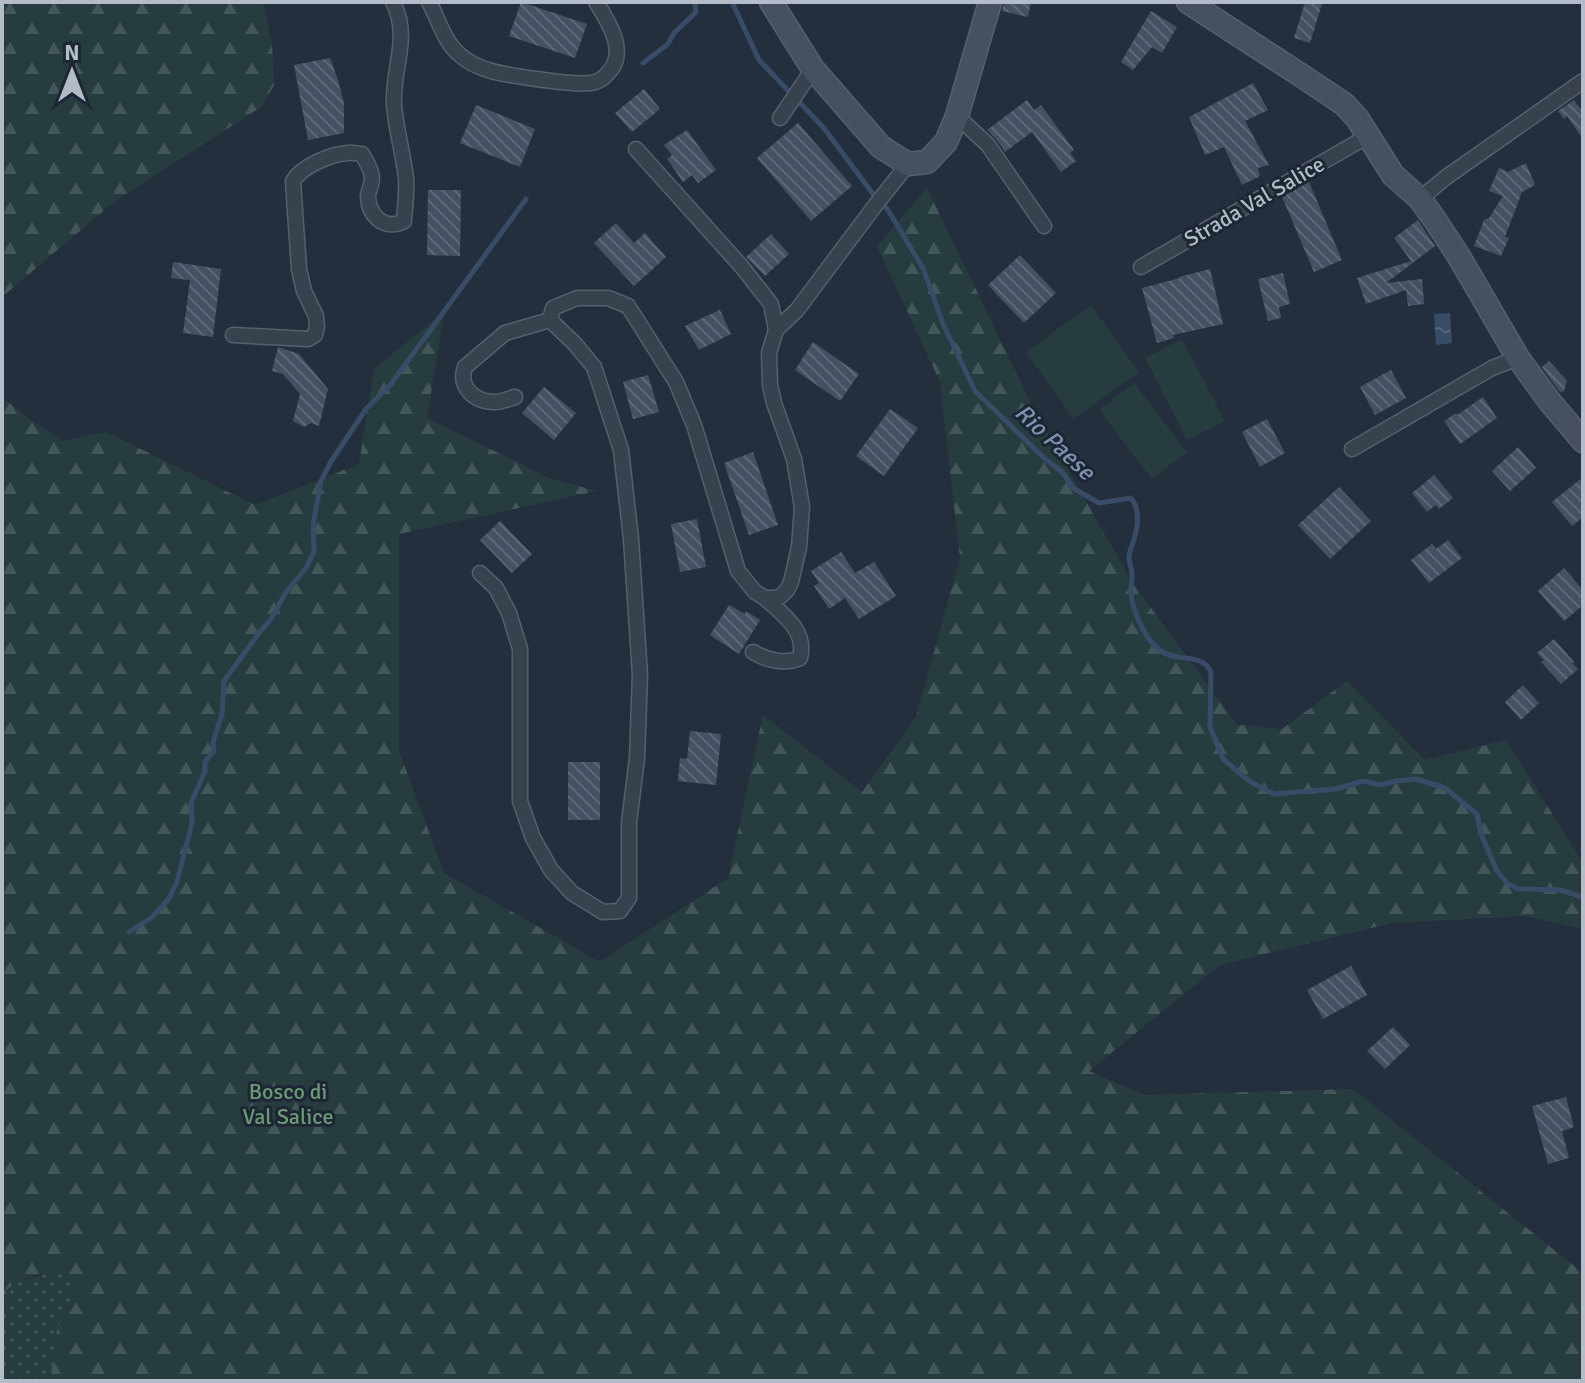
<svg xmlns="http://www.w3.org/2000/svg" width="1585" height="1383" font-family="Signika,sans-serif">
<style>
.grass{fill:url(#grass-dots)}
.forest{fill:url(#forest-firs)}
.pitch{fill:#263c3f}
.water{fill:url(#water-ripples)}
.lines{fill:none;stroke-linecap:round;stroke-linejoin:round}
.stream{stroke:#394c67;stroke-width:5}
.building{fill:url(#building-back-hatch)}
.street-casing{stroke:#565f6c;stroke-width:17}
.secondary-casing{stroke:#565f6c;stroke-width:25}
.street{stroke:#38414e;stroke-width:14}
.secondary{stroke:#465061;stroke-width:22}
.labels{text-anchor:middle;stroke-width:6;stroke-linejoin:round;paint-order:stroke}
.street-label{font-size:22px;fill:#b4bcc9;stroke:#1d2633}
.park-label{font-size:22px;fill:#6b9a76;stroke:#1d2633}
.water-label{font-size:24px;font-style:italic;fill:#7c92b1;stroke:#1d2633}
</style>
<defs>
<pattern id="grass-dots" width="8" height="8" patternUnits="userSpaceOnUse" patternTransform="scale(2)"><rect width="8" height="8" fill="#263c3f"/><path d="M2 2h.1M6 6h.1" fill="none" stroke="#435659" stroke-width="1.8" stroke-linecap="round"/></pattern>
<pattern id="forest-firs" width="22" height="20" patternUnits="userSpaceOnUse" patternTransform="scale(2)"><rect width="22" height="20" fill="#263c3f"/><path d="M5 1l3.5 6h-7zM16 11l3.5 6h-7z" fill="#435659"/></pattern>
<pattern id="water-ripples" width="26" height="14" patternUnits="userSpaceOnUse" patternTransform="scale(2)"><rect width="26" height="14" fill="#394c67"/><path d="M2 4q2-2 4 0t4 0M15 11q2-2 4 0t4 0" fill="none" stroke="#53647b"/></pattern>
<pattern id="building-back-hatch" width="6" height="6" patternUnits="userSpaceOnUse" patternTransform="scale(2)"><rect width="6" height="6" fill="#455162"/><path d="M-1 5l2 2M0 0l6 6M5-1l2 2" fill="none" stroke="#5d6877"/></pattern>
</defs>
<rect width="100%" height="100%" fill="#242f3e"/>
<path class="grass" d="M51,1273L70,1275L76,1296C53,1327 53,1344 51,1381H2V1319L7,1303L6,1291L13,1282Z"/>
<g class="forest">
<polygon points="2,2 263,2 272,43 274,85 261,107 113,203 2,297"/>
<path d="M927,188L1036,414L1132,582L1237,725L1282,729L1347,681L1425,760L1506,740L1583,863V929L1525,916L1392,923L1220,965L1089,1071L1145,1095L1353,1089L1583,1273V1381H51C53,1342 53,1329 75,1296L70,1275C49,1272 21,1273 6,1291L7,1303L2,1319V397L27,417L63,441L106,432L255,505L359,464L374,369L444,312L427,418L549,478L597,491L399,534V751L444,873L600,962L728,878L763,715L862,792L916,717L960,558L940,382L877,246Z"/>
</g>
<g class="pitch">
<polygon points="1091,305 1139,372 1074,419 1026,352"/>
<polygon points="1182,339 1225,421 1187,440 1145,358"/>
<polygon points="1134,383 1187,452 1152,479 1099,410"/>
</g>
<polygon class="water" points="1450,313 1452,343 1436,345 1434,314"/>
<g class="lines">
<g class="stream">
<path d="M732,2L759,60L823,127L873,194L888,210L923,268L943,324L975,391L1044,458L1062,472L1073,488L1099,503L1131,498C1140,509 1138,526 1134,539C1133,545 1129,551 1129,557C1129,563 1132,569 1132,575C1132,587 1129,592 1133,605C1139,625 1152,652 1173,656C1188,660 1203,656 1211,672L1210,727L1223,759L1249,781L1274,794L1336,789L1363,781L1381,785L1396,781L1416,779L1445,788L1477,814L1481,834L1497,871L1508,884L1519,889L1560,890L1583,897"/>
<polyline points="643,63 668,44 674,33 696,12 695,5 697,2"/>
<polyline points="129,932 151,918 168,900 177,882 192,823 191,803 205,771 205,762 214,751 213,742 222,714 224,681 259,633 271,619 286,592 306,568 314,551 313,525 321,481 330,463 366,409 391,384 526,199"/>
</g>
</g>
<g class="building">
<polygon points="521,2 587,24 575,58 509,36"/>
<polygon points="1004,2 1031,2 1028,17 1002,11"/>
<polygon points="1305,2 1322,4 1310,43 1294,38"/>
<polygon points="1151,11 1177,27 1162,53 1152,47 1133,70 1121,62"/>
<polygon points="330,58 338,80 344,103 344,133 308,140 294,65"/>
<polygon points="1253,83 1268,110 1245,121 1269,165 1258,168 1260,176 1242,185 1224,147 1205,155 1189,117"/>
<polygon points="644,89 660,109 632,132 615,113"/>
<polygon points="1027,100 1034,110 1041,105 1074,150 1070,153 1076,161 1061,172 1032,132 1005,152 996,139 987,130"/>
<polygon points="1574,100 1583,112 1583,139 1567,116 1564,119 1558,111"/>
<polygon points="476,105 535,129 520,167 460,143"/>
<polygon points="798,123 852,186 811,221 757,158"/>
<polygon points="687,130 716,170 698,183 692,175 683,182 667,159 672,155 664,145"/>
<polygon points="1526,163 1535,185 1522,192 1505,237 1509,238 1501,256 1474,246 1484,220 1489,218 1503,196 1489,191 1499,168 1508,172"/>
<polygon points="1309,182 1342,260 1314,272 1282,197"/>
<polygon points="428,190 461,190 460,256 427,255"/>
<polygon points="1418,220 1435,246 1386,283 1422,279 1424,304 1408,306 1406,290 1366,304 1357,278 1411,261 1394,238"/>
<polygon points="616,223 634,243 645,233 666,257 634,286 594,243"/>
<polygon points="771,234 789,254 765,276 746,257"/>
<polygon points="1020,255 1056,293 1024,323 988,285"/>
<polygon points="173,262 221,269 213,337 183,333 190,280 171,278"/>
<polygon points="1210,269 1223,324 1173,335 1174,338 1157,343 1142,288 1180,278 1179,277"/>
<polygon points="1283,273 1290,304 1279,307 1281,318 1268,321 1258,279"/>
<polygon points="720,310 731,334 699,350 685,326"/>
<polygon points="813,342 859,374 840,401 795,370"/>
<polygon points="278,347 299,354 328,389 319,426 311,423 304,427 293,421 300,394 283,374 272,371"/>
<polygon points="1549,361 1567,381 1564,391 1560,392 1542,367"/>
<polygon points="1391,370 1406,398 1375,415 1360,387"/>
<polygon points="648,375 659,412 633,419 623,382"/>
<polygon points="544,387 576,413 554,440 522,413"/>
<polygon points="1483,397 1497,418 1460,444 1444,421 1456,413 1457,415"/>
<polygon points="890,409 918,428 884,476 856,456"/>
<polygon points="1267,419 1285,453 1260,467 1242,432"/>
<polygon points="1518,447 1536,468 1510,491 1492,471"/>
<polygon points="753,452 778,525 749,535 724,463"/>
<polygon points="1434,475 1453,498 1439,509 1436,505 1427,512 1412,493"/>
<polygon points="1583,477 1583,517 1572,526 1552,502"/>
<polygon points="1339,487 1371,521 1330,559 1298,525"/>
<polygon points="697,519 706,567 680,572 671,524"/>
<polygon points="500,521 532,554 512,573 480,540"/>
<polygon points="1448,540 1462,558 1429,583 1411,560 1432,544 1436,549"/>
<polygon points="841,552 855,573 874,562 896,596 859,619 845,598 829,609 814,586 819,583 811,571"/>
<polygon points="1564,568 1583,590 1583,605 1564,621 1538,591"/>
<polygon points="729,605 745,614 746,611 760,620 739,654 710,635"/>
<polygon points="1554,639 1574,662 1572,663 1578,669 1561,684 1541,662 1544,660 1537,653"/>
<polygon points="1523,685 1539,703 1521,720 1505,702"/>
<polygon points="690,731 721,734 716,785 678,781 680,758 687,759"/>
<rect x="568" y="762" width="32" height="58"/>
<polygon points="1351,966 1367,995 1323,1019 1307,990"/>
<polygon points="1393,1027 1410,1045 1385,1069 1367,1051"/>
<polygon points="1566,1097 1574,1127 1562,1131 1569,1158 1548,1164 1532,1106"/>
</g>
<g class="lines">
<defs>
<g id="street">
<path d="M429,2C439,20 444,42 460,55C480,73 511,75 536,79C554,81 573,85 591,83C598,82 603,79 607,74C629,54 609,22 596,2"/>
<polyline points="957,116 988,145 1044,226"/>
<polyline points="780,118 813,69"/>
<polyline points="636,149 742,267 771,304 776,330"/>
<polyline points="1420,199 1445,178 1583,81"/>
<polyline points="1141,267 1368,136"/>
<path d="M233,335L308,339L315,335L317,327L316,316L304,291L299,269L293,181C302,166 331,154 348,153C353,152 357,154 362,154C366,161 372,170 372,178C372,185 368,191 368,197C369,217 386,231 404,221C405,206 407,192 406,178C403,153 396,129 394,105C392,68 411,38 393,2"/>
<path d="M515,397C508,399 501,402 495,402C474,402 458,387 465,367L505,333L550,320"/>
<polyline points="1352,449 1492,368 1518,358"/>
<polyline points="480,573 496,588 509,613 520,649 520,801 533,838 551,870 572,893 603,912 620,911 629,898 629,823 637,758 640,675 631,539 621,450 594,367 575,344 550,320 553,308 577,298 608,298 628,306 676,382 694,425 738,571 755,592 765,598 775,598 781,596 787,590 791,582 799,547 802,507 794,459 774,403 770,385 769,353 776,330 797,310 874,207 908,164"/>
<path d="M753,652C766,660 786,665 800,658C807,630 783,615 765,598"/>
</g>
<g id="secondary">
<polyline points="771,2 813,69 881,147 908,164 927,162 946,142 957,116 990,2"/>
<polyline points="1188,2 1299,74 1344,104 1357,118 1393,175 1420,199 1435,220 1458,255 1518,358 1550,402 1583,441"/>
</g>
</defs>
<use href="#street" class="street-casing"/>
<use href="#secondary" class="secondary-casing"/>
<use href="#street" class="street"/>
<use href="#secondary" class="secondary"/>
</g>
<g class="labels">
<g class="street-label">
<text transform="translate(1254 201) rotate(-30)" y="8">Strada Val Salice</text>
</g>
<g class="park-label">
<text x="288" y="1099">Bosco di<tspan x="288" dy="25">Val Salice</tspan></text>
</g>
<g class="water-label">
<text transform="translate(1055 442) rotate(43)" y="8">Rio Paese</text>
</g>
</g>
<rect width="1585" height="1383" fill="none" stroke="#b4bcc9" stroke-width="8"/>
<g transform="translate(72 72)" stroke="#1d2633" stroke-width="6" paint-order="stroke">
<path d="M0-6L14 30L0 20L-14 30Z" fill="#b4bcc9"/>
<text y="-12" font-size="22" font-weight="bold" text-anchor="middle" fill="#b4bcc9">N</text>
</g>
</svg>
